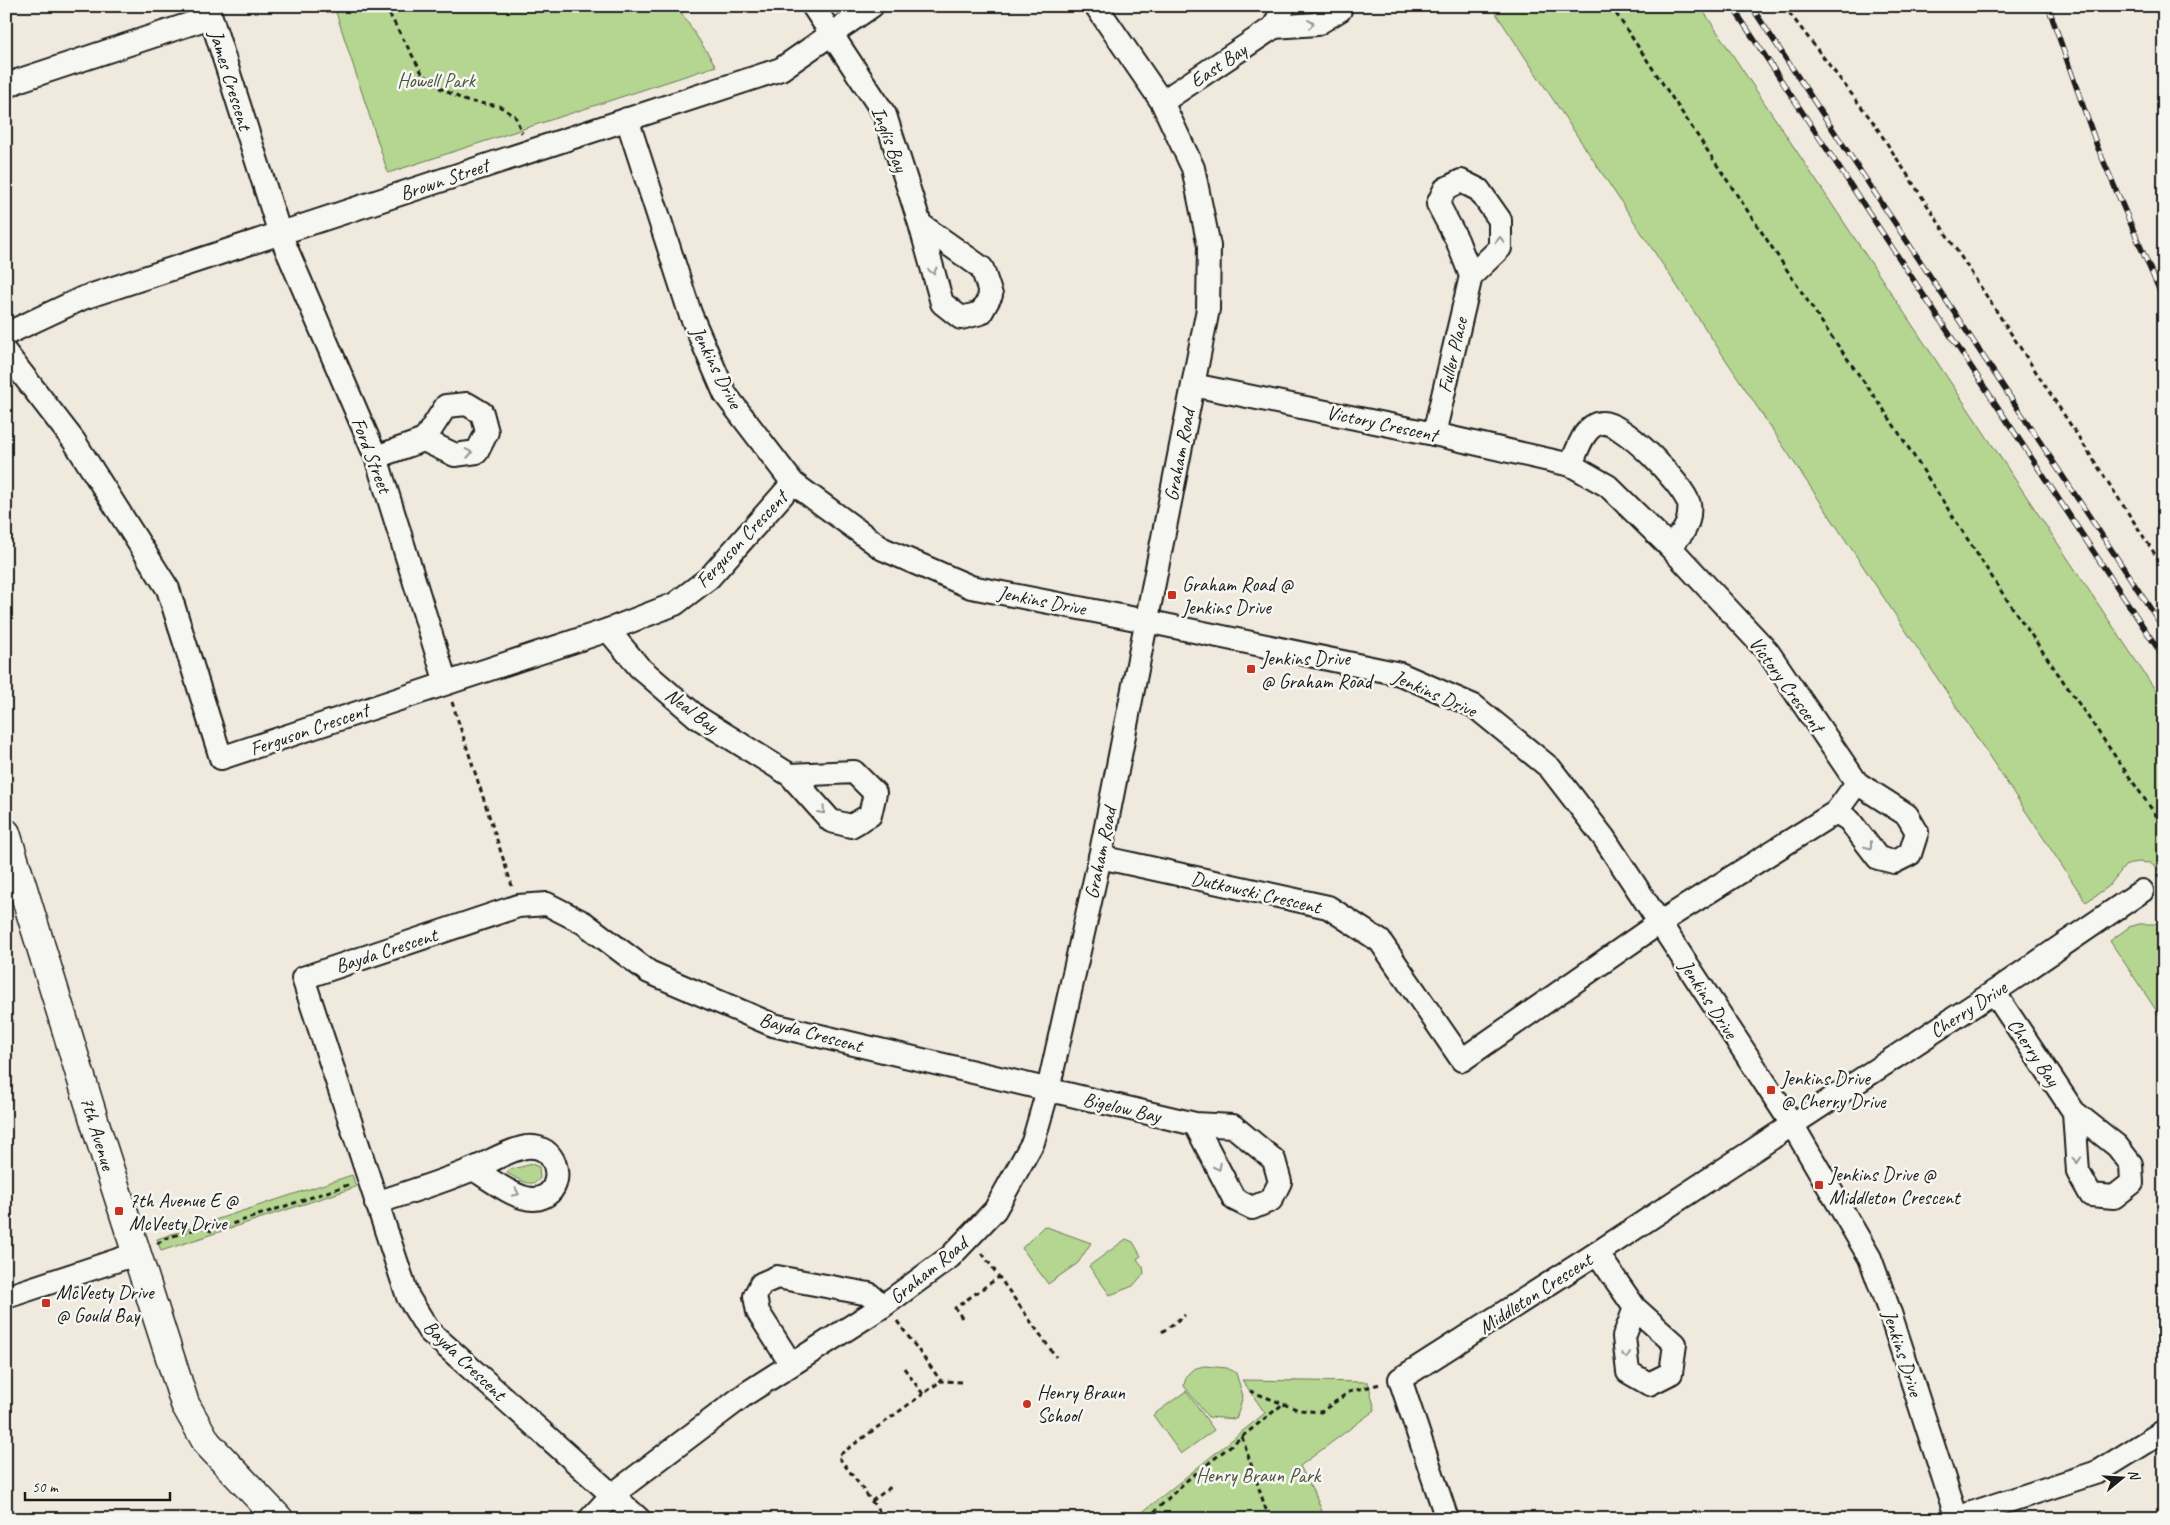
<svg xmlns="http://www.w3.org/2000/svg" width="2170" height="1525" font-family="Caveat,sans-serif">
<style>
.green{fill:#b4d690;stroke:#687956}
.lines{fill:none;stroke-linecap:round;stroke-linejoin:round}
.street-casing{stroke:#1c1c1c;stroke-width:26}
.secondary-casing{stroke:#1c1c1c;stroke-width:31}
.path{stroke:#1c1c1c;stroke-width:3;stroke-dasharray:5 4;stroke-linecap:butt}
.street{stroke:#f6f6f2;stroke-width:22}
.secondary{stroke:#f6f6f2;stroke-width:28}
.rail-casing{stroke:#1c1c1c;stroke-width:5.5}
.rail{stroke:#f6f6f2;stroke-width:4;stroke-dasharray:11;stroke-linecap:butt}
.oneway{stroke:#949492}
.poi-dot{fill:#c8321e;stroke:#f6f6f2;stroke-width:2}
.labels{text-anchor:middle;stroke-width:5;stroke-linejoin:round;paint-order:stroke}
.street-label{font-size:20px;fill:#1c1c1c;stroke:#f6f6f2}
.park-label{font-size:20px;fill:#4a543f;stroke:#f6f6f2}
.poi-label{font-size:20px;fill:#1c1c1c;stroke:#f6f6f2;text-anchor:start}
</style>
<rect width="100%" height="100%" fill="#f0e9dd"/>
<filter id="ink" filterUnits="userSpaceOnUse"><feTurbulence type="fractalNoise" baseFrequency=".02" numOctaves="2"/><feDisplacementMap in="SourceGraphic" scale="10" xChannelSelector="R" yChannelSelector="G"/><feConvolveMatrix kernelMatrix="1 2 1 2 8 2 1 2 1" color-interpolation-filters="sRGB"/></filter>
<g filter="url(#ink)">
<g class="green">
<polygon points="334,6 677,6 716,66 388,173"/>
<polygon points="1491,6 1700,6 2164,703 2164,874 2150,863 2136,862 2125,866 2108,887 2086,902"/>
<polygon points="2164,917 2164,1022 2110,941 2129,927 2139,924 2155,924"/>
<path d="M532,1164L539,1167L540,1178C532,1190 517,1178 507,1173L509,1170Z"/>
<polygon points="352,1175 356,1187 161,1251 157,1239"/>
<polygon points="1044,1226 1091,1243 1078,1263 1048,1284 1022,1248"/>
<polygon points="1126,1239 1133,1242 1141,1256 1137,1259 1143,1267 1144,1273 1133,1286 1110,1295 1089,1266"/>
<path d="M1205,1366L1227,1368L1236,1373L1243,1396L1236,1419L1208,1417L1184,1386C1186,1372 1192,1368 1205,1366Z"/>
<polygon points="1242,1380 1368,1382 1375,1410 1300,1466 1316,1496 1325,1519 1134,1519 1265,1413"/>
<polygon points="1186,1391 1214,1430 1181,1454 1153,1415"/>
</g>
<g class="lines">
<defs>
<g id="street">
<polyline points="813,6 885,115 920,224 942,303 961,318 981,313 991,295 982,268 920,224"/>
<polyline points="1274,27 1317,24 1340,10 1340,6"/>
<polyline points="6,87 20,80 211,17 280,234 376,457 446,683"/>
<polyline points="1162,102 1274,27 1284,6"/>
<polyline points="627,119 690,313 725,394 793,483 883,549 971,587 1146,621 1400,674 1474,706 1550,768 1604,838 1792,1124 1870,1258 1889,1310 1957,1519"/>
<polyline points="6,334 83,298 781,69 872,6"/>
<polyline points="6,353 74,441 168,589 221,758 608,630 675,604 709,578 793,483"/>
<polyline points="1434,434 1471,276 1500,248 1500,220 1479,190 1461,181 1445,189 1438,204 1457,240 1471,276"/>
<polyline points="376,457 424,440 446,406 467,404 482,413 487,432 477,452 455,455 424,440"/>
<path d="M1571,465C1577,451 1584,425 1601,423C1622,420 1683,484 1689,504C1690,507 1689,512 1689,515C1687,531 1680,535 1669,546"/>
<polyline points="608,630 639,667 697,717 790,775 831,821 851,826 870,815 875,793 854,772 790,775"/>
<polyline points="1836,812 1849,820 1878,858 1894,862 1910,854 1917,832 1907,815 1857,783"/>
<polyline points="1100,857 1328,907 1380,941 1462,1060 1659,923 1836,812 1857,783 1768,652 1669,546 1608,486 1571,465 1434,434 1193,385"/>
<polyline points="1994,992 2074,1112 2117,1146 2131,1164 2132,1183 2114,1197 2091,1195 2078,1172 2074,1112"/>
<path d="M376,1203C409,1192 442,1182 473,1169C490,1162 508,1150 526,1147C533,1146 539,1147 545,1151C563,1164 560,1198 534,1199C516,1200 489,1178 473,1169"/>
<polyline points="1597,1253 1635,1308 1675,1344 1671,1373 1649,1384 1628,1372 1624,1337 1635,1308"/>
<polyline points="6,1297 136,1254"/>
<polyline points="791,1364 758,1312 755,1296 761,1284 777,1277 869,1294 883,1306"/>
<polyline points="590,1519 612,1495 747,1393 883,1306 950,1257 995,1210 1033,1142 1048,1090 1100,857 1208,309 1209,246 1193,168 1162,102 1096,6"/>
<polyline points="639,1519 429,1331 408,1297 303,978 518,906 547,904 584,923 649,972 773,1025 1195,1124 1233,1126 1274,1160 1280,1182 1271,1200 1252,1208 1234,1199 1195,1124"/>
<polyline points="1447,1519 1400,1379 1597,1253 1994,992 2142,891"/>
<polyline points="1953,1519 2098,1472 2164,1431"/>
</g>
<polyline id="secondary" points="6,833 99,1136 185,1404 207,1443 279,1519"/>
</defs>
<use href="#street" class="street-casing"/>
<use href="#secondary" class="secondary-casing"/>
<g class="path">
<polyline points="385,6 422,73 438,87 466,101 499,106 515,116 522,133"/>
<polyline points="1611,6 1829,333 1884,410 2003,594 2164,827"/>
<polyline points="1784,6 1873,122 2164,568"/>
<polyline points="452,702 512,886"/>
<polyline points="2157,877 2164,871"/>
<polyline points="157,1244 164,1239 202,1227 211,1231 351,1184"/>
<polyline points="982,1253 1056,1357"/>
<polyline points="962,1318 955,1308 999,1277"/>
<polyline points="897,1321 941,1381 961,1382"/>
<polyline points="1162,1332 1185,1315"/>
<polyline points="904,1368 923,1394 941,1381"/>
<polyline points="1250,1391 1299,1410 1321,1412 1349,1392 1380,1384"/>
<polyline points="1242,1437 1269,1519"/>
<polyline points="872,1501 892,1486"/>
<polyline points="885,1519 838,1456 923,1394"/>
<polyline points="1147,1519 1185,1482 1283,1404"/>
</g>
<use href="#street" class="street"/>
<use href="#secondary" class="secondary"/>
<defs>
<g id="rail">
<polyline points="1732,6 2164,658"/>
<polyline points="1751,6 2164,629"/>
<polyline points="2048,6 2097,146 2164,301"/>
</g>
</defs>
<use href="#rail" class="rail-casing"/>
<use href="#rail" class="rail"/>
</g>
<defs><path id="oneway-chevron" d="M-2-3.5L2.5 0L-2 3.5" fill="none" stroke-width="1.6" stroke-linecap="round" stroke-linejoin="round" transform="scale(1.25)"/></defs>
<g class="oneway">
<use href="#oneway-chevron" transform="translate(1311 24) rotate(-7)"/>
<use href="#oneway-chevron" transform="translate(1500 240) rotate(-89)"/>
<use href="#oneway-chevron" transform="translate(933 271) rotate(75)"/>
<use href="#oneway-chevron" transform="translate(469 453) rotate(-10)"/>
<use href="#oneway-chevron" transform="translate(822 811) rotate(48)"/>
<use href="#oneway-chevron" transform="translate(1869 846) rotate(53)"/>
<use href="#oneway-chevron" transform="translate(2077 1160) rotate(86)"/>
<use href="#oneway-chevron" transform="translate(1218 1167) rotate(63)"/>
<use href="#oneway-chevron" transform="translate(516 1193) rotate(26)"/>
<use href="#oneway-chevron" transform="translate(1626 1355) rotate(83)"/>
</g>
</g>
<g class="poi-dot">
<rect x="1167" y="590" width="10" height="10" rx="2.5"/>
<rect x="1246" y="664" width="10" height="10" rx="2.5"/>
<rect x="1766" y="1085" width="10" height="10" rx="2.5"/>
<rect x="1814" y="1180" width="10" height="10" rx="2.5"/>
<rect x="114" y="1206" width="10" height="10" rx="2.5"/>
<rect x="41" y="1298" width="10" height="10" rx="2.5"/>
<circle cx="1027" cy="1404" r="5"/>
</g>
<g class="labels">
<g class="street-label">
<text transform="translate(1218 65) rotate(-34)" y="7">East Bay</text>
<text transform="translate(231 80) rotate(73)" y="7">James Crescent</text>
<text transform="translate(890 139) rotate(69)" y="7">Inglis Bay</text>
<text transform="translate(444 179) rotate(-19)" y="7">Brown Street</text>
<text transform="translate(1452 355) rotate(-77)" y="7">Fuller Place</text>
<text transform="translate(717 367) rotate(63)" y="7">Jenkins Drive</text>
<text transform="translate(1382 423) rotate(12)" y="7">Victory Crescent</text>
<text transform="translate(372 455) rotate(69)" y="7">Ford Street</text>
<text transform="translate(1179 455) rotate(-79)" y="7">Graham Road</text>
<text transform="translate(741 539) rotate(-47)" y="7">Ferguson Crescent</text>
<text transform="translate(1042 600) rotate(11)" y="7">Jenkins Drive</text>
<text transform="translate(1787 684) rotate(54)" y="7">Victory Crescent</text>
<text transform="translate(1435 693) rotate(24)" y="7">Jenkins Drive</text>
<text transform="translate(692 710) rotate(37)" y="7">Neal Bay</text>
<text transform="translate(309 729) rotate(-19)" y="7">Ferguson Crescent</text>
<text transform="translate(1100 853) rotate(-78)" y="7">Graham Road</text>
<text transform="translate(1256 892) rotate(13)" y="7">Dutkowski Crescent</text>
<text transform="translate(386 950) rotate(-18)" y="7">Bayda Crescent</text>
<text transform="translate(1709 999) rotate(57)" y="7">Jenkins Drive</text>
<text transform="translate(1968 1009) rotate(-33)" y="7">Cherry Drive</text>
<text transform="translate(811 1032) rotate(15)" y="7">Bayda Crescent</text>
<text transform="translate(2034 1052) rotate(56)" y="7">Cherry Bay</text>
<text transform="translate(1122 1107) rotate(13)" y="7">Bigelow Bay</text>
<text transform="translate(98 1133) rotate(73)" y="7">7th Avenue</text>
<text transform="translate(928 1270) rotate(-39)" y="7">Graham Road</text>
<text transform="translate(1535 1293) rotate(-33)" y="7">Middleton Crescent</text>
<text transform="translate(1903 1353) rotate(72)" y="7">Jenkins Drive</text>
<text transform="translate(465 1360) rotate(44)" y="7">Bayda Crescent</text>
</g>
<g class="park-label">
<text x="436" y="87">Howell Park</text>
<text x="1258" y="1482">Henry Braun Park</text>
</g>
<g class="poi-label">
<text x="1182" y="591">Graham Road @<tspan x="1182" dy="23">Jenkins Drive</tspan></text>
<text x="1261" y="665">Jenkins Drive<tspan x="1261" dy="23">@ Graham Road</tspan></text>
<text x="1781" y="1085">Jenkins Drive<tspan x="1781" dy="23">@ Cherry Drive</tspan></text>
<text x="1829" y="1181">Jenkins Drive @<tspan x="1829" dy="23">Middleton Crescent</tspan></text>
<text x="129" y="1207">7th Avenue E @<tspan x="129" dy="23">McVeety Drive</tspan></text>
<text x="56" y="1299">McVeety Drive<tspan x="56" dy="23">@ Gould Bay</tspan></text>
<text x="1037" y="1399">Henry Braun<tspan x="1037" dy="23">School</tspan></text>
</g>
</g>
<rect width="2170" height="1525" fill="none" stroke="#f6f6f2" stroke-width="25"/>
<rect x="12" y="12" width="2145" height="1500" fill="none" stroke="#1c1c1c" stroke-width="2" filter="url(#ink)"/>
<g transform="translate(2122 1478) rotate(72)" stroke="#f6f6f2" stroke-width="4" paint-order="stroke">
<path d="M0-4L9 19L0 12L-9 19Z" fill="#1c1c1c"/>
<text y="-8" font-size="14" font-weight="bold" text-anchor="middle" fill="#1c1c1c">N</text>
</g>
<path d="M25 1492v8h145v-8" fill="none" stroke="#1c1c1c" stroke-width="2.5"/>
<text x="32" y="1492" font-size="15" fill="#1c1c1c" stroke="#f6f6f2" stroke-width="4" paint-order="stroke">50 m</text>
</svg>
